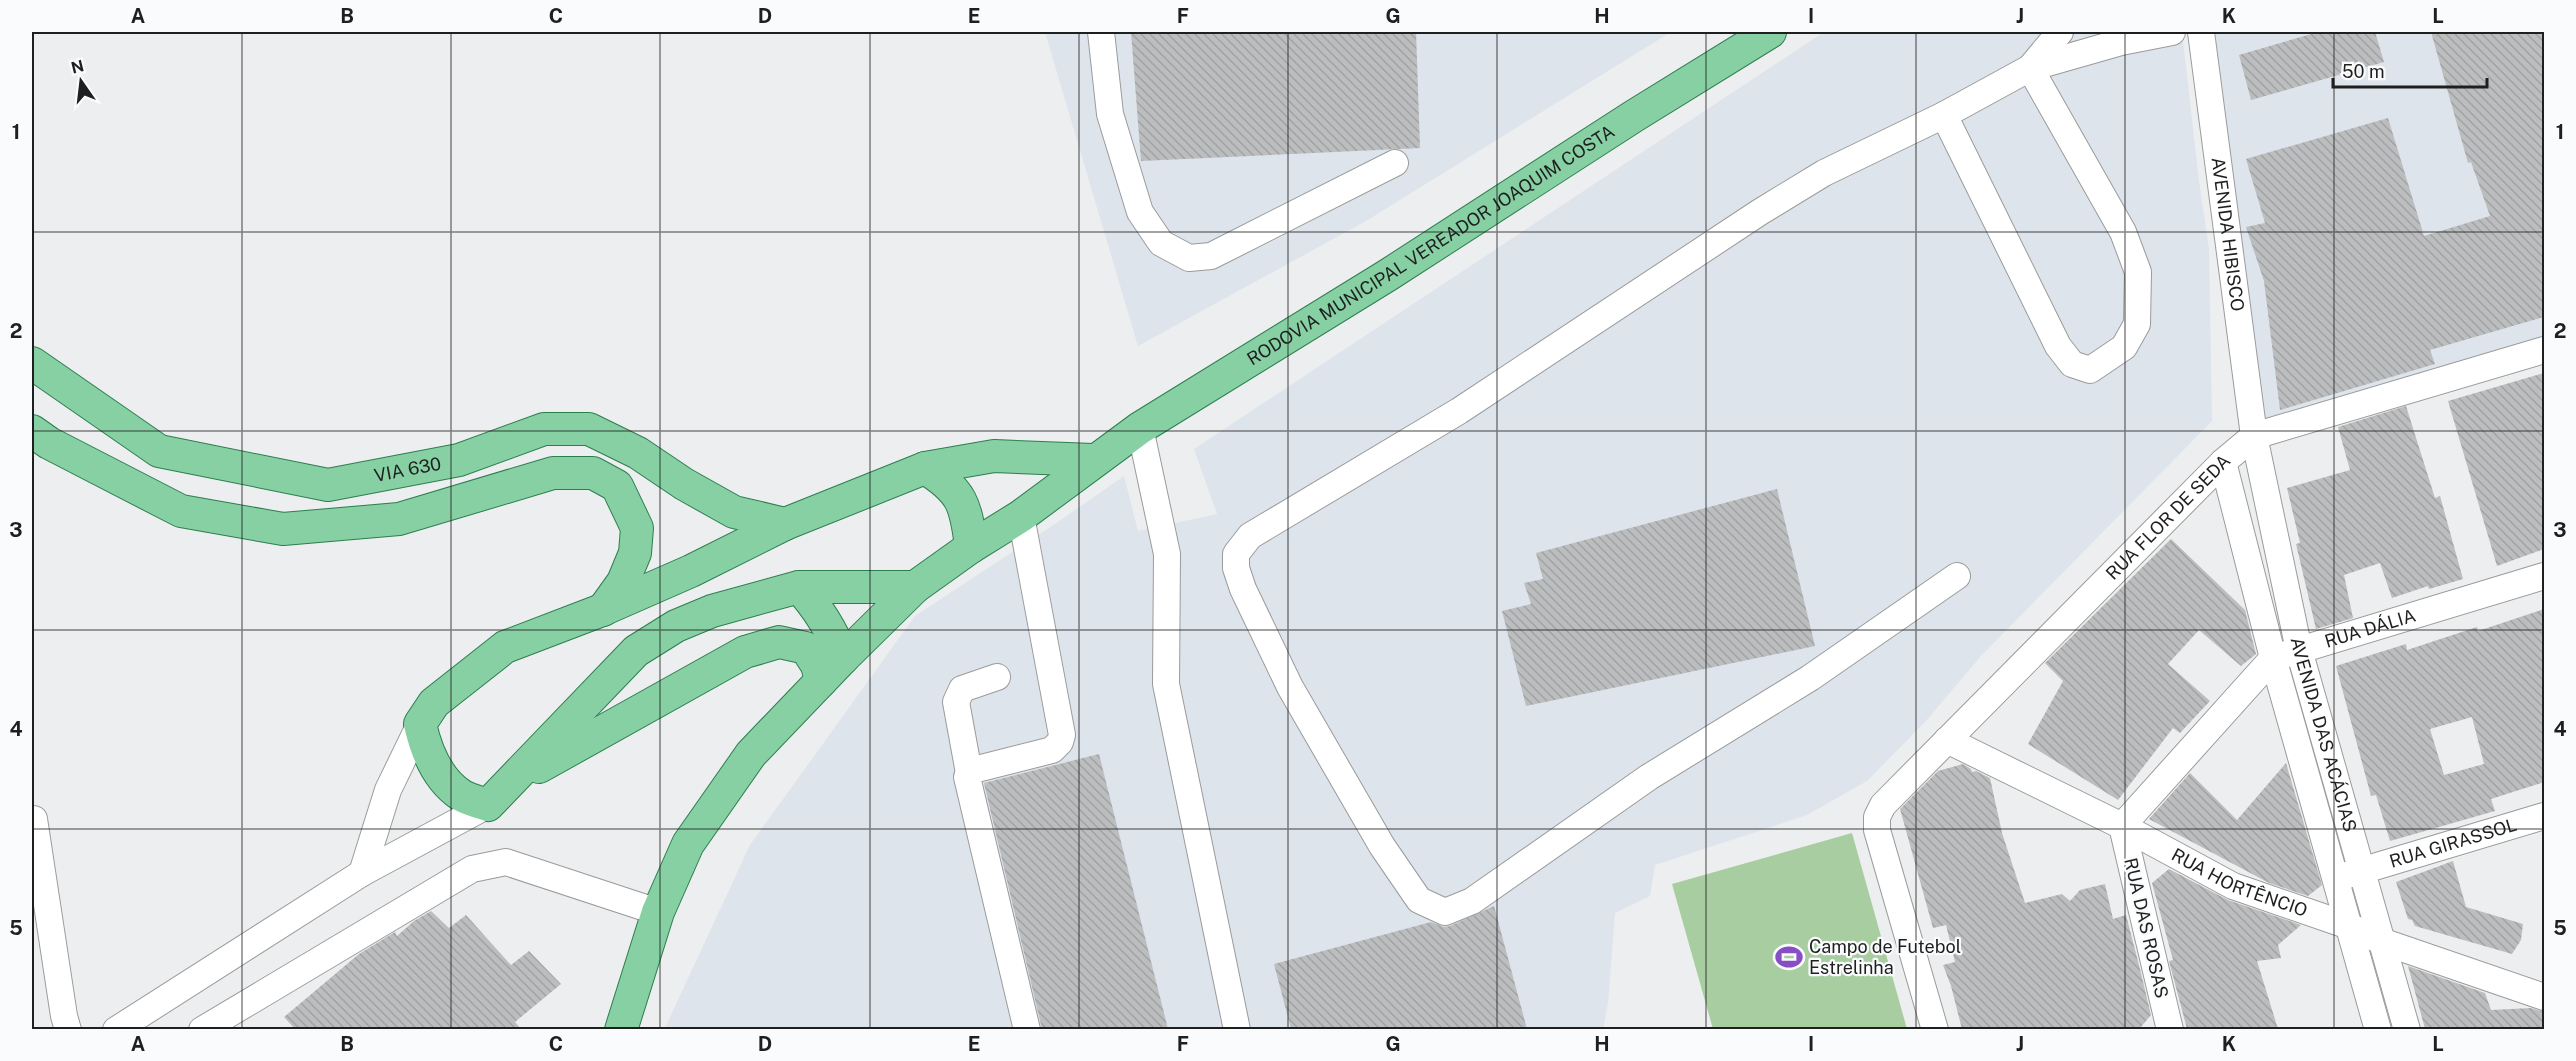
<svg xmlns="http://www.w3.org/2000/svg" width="2576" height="1061" font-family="'Public Sans',sans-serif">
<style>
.built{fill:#dee4eb}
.park{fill:#a7cda0}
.building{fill:url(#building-back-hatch);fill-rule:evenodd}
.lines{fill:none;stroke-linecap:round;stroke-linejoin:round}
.minor-casing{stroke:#9a9b9b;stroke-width:28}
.major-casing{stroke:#2d7e4e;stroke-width:34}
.minor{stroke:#fff;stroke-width:26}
.major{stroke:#86d0a4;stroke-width:32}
.grid{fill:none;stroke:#1e1f1f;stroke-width:1.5;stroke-opacity:0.55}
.labels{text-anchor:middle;stroke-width:4.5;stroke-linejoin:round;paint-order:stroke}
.street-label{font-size:18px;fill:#1e1f1f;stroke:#fafbfc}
.poi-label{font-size:18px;fill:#1e1f1f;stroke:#fafbfc;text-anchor:start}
.neatline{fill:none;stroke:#1e1f1f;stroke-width:2}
.grid-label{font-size:20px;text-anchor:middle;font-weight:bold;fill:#1e1f1f}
</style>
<defs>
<pattern id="building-back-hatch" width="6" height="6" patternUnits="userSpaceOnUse" patternTransform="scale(1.5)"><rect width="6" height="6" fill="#bcbdbe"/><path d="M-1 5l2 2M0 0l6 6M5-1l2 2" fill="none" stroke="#a1a2a3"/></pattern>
</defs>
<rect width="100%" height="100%" fill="#edeeef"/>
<g class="built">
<polygon points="1045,32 1671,32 1366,221 1138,346"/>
<polygon points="1824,32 2182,32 2199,181 2209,249 2212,421 1981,656 1925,722 1867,781 1807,815 1655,865 1650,896 1615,913 1608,1003 1603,1029 664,1030 750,845 915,616 1058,522 1124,476 1138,531 1217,514 1194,449"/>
<polygon points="2212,32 2544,32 2544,342 2259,426"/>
</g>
<polygon class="park" points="1852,833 1907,1029 1713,1029 1672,884"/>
<g class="building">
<polygon points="1131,32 1416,32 1420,148 1141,161"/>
<polygon points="2318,32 2375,32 2384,62 2251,100 2239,55"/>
<polygon points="2431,32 2544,32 2544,317 2430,350 2435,364 2280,410 2264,281 2246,227 2265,223 2246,159 2388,118 2424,236 2490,216 2471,162 2468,163"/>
<polygon points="2544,373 2544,549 2497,566 2448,401"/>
<polygon points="2406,406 2435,498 2440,496 2463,579 2429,589 2428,586 2392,598 2380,563 2344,575 2353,618 2316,629 2296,544 2300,543 2287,488 2350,470 2338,427"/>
<polygon points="1777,489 1815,646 1526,706 1502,611 1531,604 1524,583 1543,579 1536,553"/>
<polygon points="2171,539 2245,610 2256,654 2241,666 2199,630 2168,664 2210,701 2180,733 2173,728 2118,800 2028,744 2063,681 2045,663"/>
<path d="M2544,609V782L2491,799L2495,811L2390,841L2376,795L2371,796L2336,666L2406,644L2407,650L2477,627L2478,631ZM2472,717L2484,764L2444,775L2430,729Z"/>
<polygon points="1099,754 1168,1029 1042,1029 984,783"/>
<polygon points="2286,763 2322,885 2308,896 2269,883 2149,819 2190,773 2237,820"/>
<polygon points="1963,764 1971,769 1972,772 1976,771 1990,778 2002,833 2025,903 2062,894 2070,901 2080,890 2105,884 2113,919 2126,915 2140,969 2151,1015 2141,1027 2132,1029 1962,1029 1951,986 1943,965 1955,962 1946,925 1933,928 1900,809 1938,771"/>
<polygon points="2453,861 2466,907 2523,924 2521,940 2512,954 2415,926 2412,920 2408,919 2396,882"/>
<polygon points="2169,869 2228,900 2301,925 2278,945 2281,958 2257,961 2278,1029 2187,1029 2169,961 2173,960 2152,883"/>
<polygon points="1494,906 1527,1029 1291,1029 1274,964 1431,922 1444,927 1450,926"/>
<polygon points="431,911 449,928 466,915 511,965 529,951 561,984 515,1022 521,1029 295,1029 284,1017 359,954 395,932 397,936 414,921"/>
<polygon points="2408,966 2485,993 2491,1010 2531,1008 2544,1012 2544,1029 2425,1029"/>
</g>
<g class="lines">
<defs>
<g id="minor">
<polyline points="1101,32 1110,114 1140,212 1161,243 1189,258 1211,256 1395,163"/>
<path id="s1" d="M2201,32L2254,436L2299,650L2407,1030"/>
<polyline points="1944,115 2058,346 2072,364 2090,370 2124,347 2137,324 2138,272 2123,232 2030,68 2121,42 2172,32"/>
<polyline points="1140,428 1167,554 1166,684 1237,1030"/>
<polyline points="2223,462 2273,658 2378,1030"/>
<polyline points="1021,516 1062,735 1060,742 1052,750 973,770 967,777 1027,1030"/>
<polyline points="1957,576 1810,678 1649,777 1472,901 1445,912 1419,900 1382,846 1290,687 1243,589 1236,568 1236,554 1250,536 1459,411 1760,212 1824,173 1944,115 2030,68 2060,32"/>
<path id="s2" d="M1947,740L2122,826L2233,886L2349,926L2381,941L2544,997"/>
<polyline points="969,773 956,702 962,689 997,677"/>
<polyline points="34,819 64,1016 68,1030"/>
<polyline points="362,873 388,790 420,724"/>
<path id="s3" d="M2344,876L2544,816"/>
<polyline points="116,1030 362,873 488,805"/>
<polyline points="202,1030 472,869 506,862 658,912"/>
<path id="s4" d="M1935,1030L1877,830V817L1883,805L2223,462L2254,436L2544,350"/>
<path id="s5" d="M2170,1030L2122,826L2273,658L2544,576"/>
</g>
<g id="major">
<path id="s6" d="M32,363L159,451L328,485L459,460L544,429H589L638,453L684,484L734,512L785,524"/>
<polyline points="32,431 49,443 181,511 283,529 399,519 553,473 593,473 617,486 637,528 635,553 623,582 603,610"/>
<path d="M925,468C962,491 966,504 971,547"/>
<path d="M799,587C819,609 832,630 843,658"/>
<path d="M915,587H799L712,611L676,626L636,651L488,805C479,802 469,800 461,795C437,779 426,751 420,724L434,703L505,647L602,610L691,571L785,524L925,468L994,456L1093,460"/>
<polyline points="539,767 745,652 779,642 806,648 817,665 821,681"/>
<path id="s7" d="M621,1030L658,912L688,844L751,754L843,658L915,587L971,547L1021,516L1140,428L1388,275L1634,116L1770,32"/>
</g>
</defs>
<use href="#minor" class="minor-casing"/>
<use href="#major" class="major-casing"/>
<use href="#minor" class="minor"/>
<use href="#major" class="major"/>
</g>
<path class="grid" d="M242,32V1030M451,32V1030M660,32V1030M870,32V1030M1079,32V1030M1288,32V1030M1497,32V1030M1706,32V1030M1916,32V1030M2125,32V1030M2334,32V1030M32,232H2544M32,431H2544M32,630H2544M32,829H2544"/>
<defs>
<symbol id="stadium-bare" viewBox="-9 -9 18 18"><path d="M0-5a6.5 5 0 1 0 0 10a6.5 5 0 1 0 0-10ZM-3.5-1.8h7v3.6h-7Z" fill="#864fc6" stroke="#fafbfc" stroke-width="2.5" paint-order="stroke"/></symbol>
</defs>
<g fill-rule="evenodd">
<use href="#stadium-bare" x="1770" y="938" width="38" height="38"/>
</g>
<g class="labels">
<g class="street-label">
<text dy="6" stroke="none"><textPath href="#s1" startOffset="204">AVENIDA HIBISCO</textPath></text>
<text dy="6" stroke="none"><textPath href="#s7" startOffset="1161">RODOVIA MUNICIPAL VEREADOR JOAQUIM COSTA</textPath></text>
<text dy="6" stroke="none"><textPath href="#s6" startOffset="408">VIA 630</textPath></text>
<text dy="6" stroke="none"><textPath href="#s4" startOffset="640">RUA FLOR DE SEDA</textPath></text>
<text dy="6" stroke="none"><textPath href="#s5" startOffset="537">RUA DÁLIA</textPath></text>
<text dy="6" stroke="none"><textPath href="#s1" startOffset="714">AVENIDA DAS ACÁCIAS</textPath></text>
<text dy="6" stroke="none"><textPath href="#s3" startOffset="114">RUA GIRASSOL</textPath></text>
<text dy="6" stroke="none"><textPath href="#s2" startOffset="326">RUA HORTÊNCIO</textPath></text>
<text transform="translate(2146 928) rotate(77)" y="6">RUA DAS ROSAS</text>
</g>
<g class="poi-label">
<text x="1809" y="953">Campo de Futebol<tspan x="1809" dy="21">Estrelinha</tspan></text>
</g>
</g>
<rect width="2576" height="1061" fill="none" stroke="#fafbfc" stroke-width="66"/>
<g transform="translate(81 81) rotate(346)" stroke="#fafbfc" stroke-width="4.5" paint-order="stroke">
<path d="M0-4.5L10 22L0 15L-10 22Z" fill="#1e1f1f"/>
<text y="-9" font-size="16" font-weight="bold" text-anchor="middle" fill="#1e1f1f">N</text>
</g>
<path d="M2333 78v9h154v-9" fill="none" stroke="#1e1f1f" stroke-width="3"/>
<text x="2342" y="78" font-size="18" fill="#1e1f1f" stroke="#fafbfc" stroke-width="4.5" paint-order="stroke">50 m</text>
<rect x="33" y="33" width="2510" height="995" class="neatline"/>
<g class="grid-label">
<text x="138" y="23">A</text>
<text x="347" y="23">B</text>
<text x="556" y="23">C</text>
<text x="765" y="23">D</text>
<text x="974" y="23">E</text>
<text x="1183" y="23">F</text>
<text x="1393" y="23">G</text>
<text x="1602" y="23">H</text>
<text x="1811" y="23">I</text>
<text x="2020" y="23">J</text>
<text x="2229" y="23">K</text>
<text x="2438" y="23">L</text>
<text x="16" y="139">1</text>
<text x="2560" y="139">1</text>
<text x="16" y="338">2</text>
<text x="2560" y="338">2</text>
<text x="16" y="537">3</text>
<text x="2560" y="537">3</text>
<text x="16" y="736">4</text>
<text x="2560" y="736">4</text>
<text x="16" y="935">5</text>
<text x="2560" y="935">5</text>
<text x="138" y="1051">A</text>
<text x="347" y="1051">B</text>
<text x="556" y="1051">C</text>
<text x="765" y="1051">D</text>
<text x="974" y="1051">E</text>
<text x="1183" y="1051">F</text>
<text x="1393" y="1051">G</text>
<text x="1602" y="1051">H</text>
<text x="1811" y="1051">I</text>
<text x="2020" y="1051">J</text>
<text x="2229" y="1051">K</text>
<text x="2438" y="1051">L</text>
</g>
</svg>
